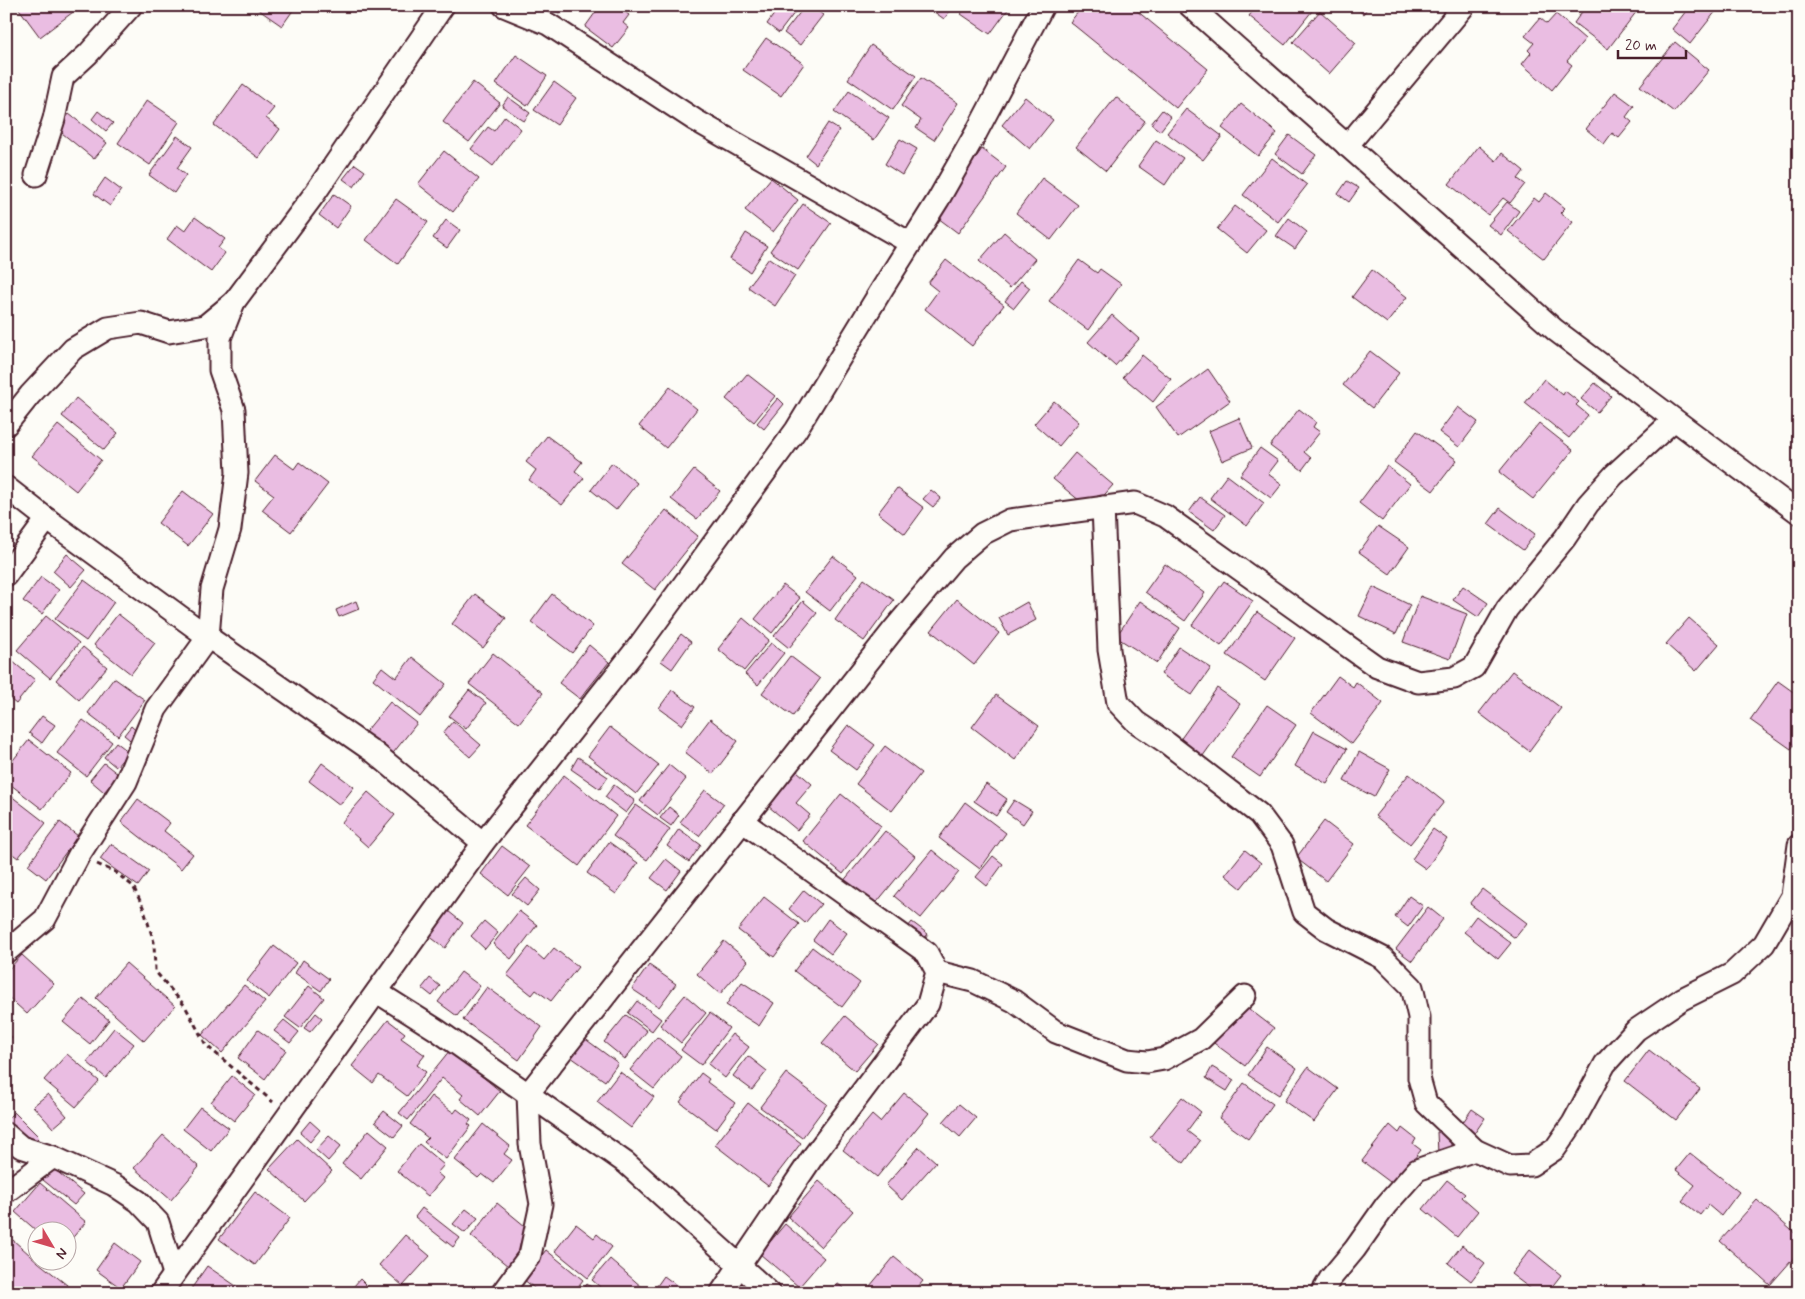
<svg xmlns="http://www.w3.org/2000/svg" width="1805" height="1299" font-family="Mynerve,sans-serif">
<style>
.building{fill:#eabde2;stroke:#4a1f2b}
.lines{fill:none;stroke-linecap:round;stroke-linejoin:round}
.minor-casing{stroke:#4a1f2b;stroke-width:25}
.path{stroke:#4a1f2b;stroke-width:3;stroke-dasharray:5 4;stroke-linecap:butt}
.minor{stroke:#fdfcf7;stroke-width:21}
</style>
<rect width="100%" height="100%" fill="#fdfcf7"/>
<filter id="ink" filterUnits="userSpaceOnUse"><feTurbulence type="fractalNoise" baseFrequency=".02" numOctaves="2"/><feDisplacementMap in="SourceGraphic" scale="10" xChannelSelector="R" yChannelSelector="G"/><feConvolveMatrix kernelMatrix="1 2 1 2 8 2 1 2 1" color-interpolation-filters="sRGB"/></filter>
<g filter="url(#ink)">
<g class="building">
<polygon points="17,6 81,6 40,37"/>
<polygon points="257,6 296,6 282,26 256,8"/>
<polygon points="551,6 566,6 560,14"/>
<polygon points="600,6 622,6 620,8 629,15 623,23 629,28 613,48 585,27"/>
<polygon points="780,6 798,8 779,33 767,24"/>
<polygon points="805,6 811,6 823,15 800,45 784,33"/>
<polygon points="926,6 954,6 944,19"/>
<polygon points="966,6 1006,6 1009,8 990,34 961,14"/>
<polygon points="1083,6 1131,6 1208,69 1176,108 1070,22"/>
<polygon points="1253,6 1316,6 1285,45 1249,16 1255,8"/>
<polygon points="1354,6 1369,6 1363,14"/>
<polygon points="1586,6 1640,6 1640,7 1608,49 1574,23"/>
<polygon points="1690,6 1720,6 1690,44 1672,29"/>
<polygon points="1320,11 1356,43 1329,74 1293,42"/>
<polygon points="1556,14 1585,39 1567,61 1572,65 1552,90 1522,64 1531,53 1528,50 1534,43 1525,36 1540,18 1547,24"/>
<polygon points="766,38 804,64 781,96 743,70"/>
<polygon points="1675,42 1709,70 1674,112 1640,86"/>
<polygon points="871,45 916,76 893,110 848,79"/>
<polygon points="516,55 547,76 527,106 496,84"/>
<polygon points="921,78 958,103 934,140 916,128 921,120 901,106"/>
<polygon points="473,82 500,103 469,142 443,122"/>
<polygon points="554,82 576,98 557,125 534,110"/>
<polygon points="243,85 274,108 266,118 280,129 259,158 214,125"/>
<polygon points="849,91 889,118 874,140 834,112"/>
<polygon points="1615,92 1634,106 1626,117 1632,122 1619,138 1612,133 1604,144 1586,129"/>
<polygon points="508,97 530,113 524,121 502,106"/>
<polygon points="1025,97 1053,120 1030,149 1002,125"/>
<polygon points="1116,97 1145,121 1106,171 1076,147"/>
<polygon points="147,100 179,122 150,165 118,143"/>
<polygon points="1241,104 1277,133 1258,156 1222,128"/>
<polygon points="1186,109 1222,136 1203,160 1167,133"/>
<polygon points="1162,110 1171,117 1160,131 1151,124"/>
<polygon points="98,111 113,123 106,131 92,119"/>
<polygon points="69,114 107,143 94,159 57,129"/>
<polygon points="505,116 521,129 493,166 471,149 488,127 494,131"/>
<polygon points="828,123 839,130 816,164 806,156"/>
<polygon points="1289,135 1316,155 1302,174 1275,154"/>
<polygon points="177,136 192,147 177,168 186,175 174,193 149,175"/>
<polygon points="900,139 917,149 902,175 885,164"/>
<polygon points="1156,140 1183,158 1165,185 1138,166"/>
<polygon points="1479,146 1496,161 1502,153 1524,171 1518,179 1525,184 1510,203 1503,198 1488,215 1449,184"/>
<polygon points="982,149 1006,167 958,233 934,215"/>
<polygon points="444,151 479,179 453,212 418,184"/>
<polygon points="1272,158 1307,185 1278,222 1243,195"/>
<polygon points="355,164 365,171 354,187 343,179"/>
<polygon points="105,178 121,190 110,206 94,194"/>
<polygon points="771,178 798,200 773,232 745,210"/>
<polygon points="1042,178 1078,205 1051,240 1016,213"/>
<polygon points="1347,181 1359,188 1349,202 1338,194"/>
<polygon points="1546,193 1565,208 1560,213 1573,222 1544,259 1508,231 1534,198 1539,202"/>
<polygon points="334,194 351,206 336,228 319,215"/>
<polygon points="396,199 428,222 398,264 366,240"/>
<polygon points="1507,202 1519,211 1501,235 1488,225"/>
<polygon points="803,204 831,223 798,270 770,251"/>
<polygon points="1235,206 1266,230 1247,253 1217,229"/>
<polygon points="195,217 225,239 218,248 225,253 211,272 167,239 177,225 185,231"/>
<polygon points="1289,218 1307,232 1295,249 1276,236"/>
<polygon points="446,220 460,230 447,248 433,238"/>
<polygon points="1004,232 1035,259 1010,288 979,261"/>
<polygon points="746,233 767,246 750,272 730,259"/>
<polygon points="769,258 795,276 775,306 748,287"/>
<polygon points="946,260 1004,305 972,346 925,309 938,291 928,283"/>
<polygon points="1079,260 1097,273 1100,269 1121,284 1088,330 1049,301"/>
<polygon points="1372,270 1407,297 1387,323 1352,297"/>
<polygon points="1021,281 1030,288 1014,308 1005,301"/>
<polygon points="1112,315 1139,339 1115,366 1088,342"/>
<polygon points="1370,351 1399,373 1372,408 1343,385"/>
<polygon points="1142,355 1171,379 1153,402 1123,377"/>
<polygon points="1208,369 1230,401 1178,438 1156,407"/>
<polygon points="747,374 775,396 754,422 726,399"/>
<polygon points="1544,379 1563,395 1565,391 1579,402 1576,405 1588,415 1569,438 1525,403"/>
<polygon points="1595,383 1611,396 1597,412 1581,399"/>
<polygon points="670,387 697,409 666,448 639,426"/>
<polygon points="76,398 118,433 104,450 62,416"/>
<polygon points="778,398 784,404 764,429 757,423"/>
<polygon points="1054,401 1079,422 1059,446 1034,424"/>
<polygon points="1458,407 1478,422 1459,447 1439,432"/>
<polygon points="1299,409 1316,422 1313,427 1320,432 1304,452 1311,458 1302,470 1270,446"/>
<polygon points="1239,418 1252,448 1222,461 1209,431"/>
<polygon points="1539,423 1573,450 1533,499 1499,472"/>
<polygon points="58,425 101,460 76,491 32,456"/>
<polygon points="1417,431 1457,460 1433,491 1394,462"/>
<polygon points="547,436 582,462 575,471 584,478 562,505 529,480 536,470 526,462"/>
<polygon points="1260,448 1278,461 1268,474 1282,484 1271,498 1240,475"/>
<polygon points="1075,453 1113,485 1091,510 1053,479"/>
<polygon points="275,455 294,469 299,462 328,484 291,532 262,510 274,495 255,481"/>
<polygon points="612,463 637,483 616,510 591,490"/>
<polygon points="1387,466 1410,484 1382,521 1359,503"/>
<polygon points="694,470 720,491 697,519 671,499"/>
<polygon points="1227,475 1264,503 1247,526 1210,498"/>
<polygon points="897,488 924,508 905,534 878,513"/>
<polygon points="931,490 941,498 933,507 923,499"/>
<polygon points="183,491 213,514 188,546 158,523"/>
<polygon points="1200,497 1225,515 1214,530 1189,512"/>
<polygon points="1500,508 1535,534 1523,550 1488,524"/>
<polygon points="666,510 698,536 655,590 622,564"/>
<polygon points="1378,526 1409,547 1390,574 1359,552"/>
<polygon points="67,554 86,570 71,587 53,571"/>
<polygon points="833,556 858,575 830,611 805,592"/>
<polygon points="1165,564 1205,593 1185,621 1145,592"/>
<polygon points="41,577 59,590 42,614 23,601"/>
<polygon points="864,579 894,600 864,641 835,620"/>
<polygon points="84,580 114,602 86,641 55,619"/>
<polygon points="1224,581 1253,601 1221,646 1192,625"/>
<polygon points="783,585 800,598 772,633 755,619"/>
<polygon points="1463,586 1488,603 1478,617 1453,600"/>
<polygon points="1373,587 1410,605 1396,634 1359,616"/>
<polygon points="475,594 506,618 483,648 452,624"/>
<polygon points="552,594 593,626 572,653 531,622"/>
<polygon points="1420,596 1467,614 1450,659 1403,642"/>
<polygon points="957,599 999,633 974,665 931,631"/>
<polygon points="356,601 359,609 339,617 336,610"/>
<polygon points="803,601 817,613 789,648 774,636"/>
<polygon points="1140,601 1180,628 1157,663 1116,637"/>
<polygon points="1027,602 1036,620 1008,635 999,618"/>
<polygon points="1257,612 1295,638 1265,681 1227,655"/>
<polygon points="118,614 155,643 131,674 94,645"/>
<polygon points="46,616 79,643 50,678 17,650"/>
<polygon points="743,618 769,640 744,671 718,649"/>
<polygon points="1689,618 1719,644 1696,671 1666,644"/>
<polygon points="681,634 691,642 672,669 661,661"/>
<polygon points="771,643 784,653 758,685 745,674"/>
<polygon points="589,645 609,662 580,699 559,683"/>
<polygon points="83,647 107,667 79,700 56,680"/>
<polygon points="1179,647 1211,668 1192,695 1161,674"/>
<polygon points="493,653 543,693 519,723 469,684"/>
<polygon points="6,656 35,680 16,704 6,696"/>
<polygon points="790,656 820,679 793,716 762,693"/>
<polygon points="412,657 446,684 420,717 373,679 382,667 396,678"/>
<polygon points="1512,671 1561,708 1529,751 1479,713"/>
<polygon points="1338,676 1353,687 1356,682 1383,703 1352,744 1311,713"/>
<polygon points="114,678 145,700 118,736 88,713"/>
<polygon points="1778,681 1799,696 1799,738 1791,749 1750,720"/>
<polygon points="1217,688 1240,704 1200,760 1177,744"/>
<polygon points="469,690 486,703 466,729 449,716"/>
<polygon points="672,690 695,707 682,725 659,708"/>
<polygon points="996,695 1039,726 1015,760 972,727"/>
<polygon points="390,702 417,723 390,757 363,735"/>
<polygon points="1267,705 1296,725 1260,777 1231,757"/>
<polygon points="42,716 55,725 42,743 29,733"/>
<polygon points="710,719 738,741 713,774 685,752"/>
<polygon points="83,720 112,742 86,776 57,753"/>
<polygon points="453,721 481,745 470,757 443,733"/>
<polygon points="848,725 875,745 856,770 829,750"/>
<polygon points="131,726 142,736 135,744 124,735"/>
<polygon points="610,727 659,765 636,794 588,756"/>
<polygon points="1314,731 1347,749 1327,784 1295,766"/>
<polygon points="29,740 71,773 42,809 6,781 6,769"/>
<polygon points="116,742 129,752 116,767 104,757"/>
<polygon points="885,746 921,773 892,811 856,784"/>
<polygon points="1359,752 1390,769 1374,797 1344,781"/>
<polygon points="578,757 608,777 600,789 571,769"/>
<polygon points="104,763 119,775 104,792 90,780"/>
<polygon points="322,763 354,787 340,805 309,781"/>
<polygon points="669,765 686,779 658,815 640,801"/>
<polygon points="797,771 812,784 796,803 810,815 797,830 768,806"/>
<polygon points="1409,774 1444,802 1410,844 1375,816"/>
<polygon points="564,775 616,816 579,866 525,825"/>
<polygon points="986,784 1007,799 996,816 974,801"/>
<polygon points="614,785 635,801 626,813 605,797"/>
<polygon points="705,790 724,804 699,836 680,822"/>
<polygon points="6,792 46,823 18,858 6,849"/>
<polygon points="368,792 395,815 368,847 341,823"/>
<polygon points="841,794 881,826 843,874 803,841"/>
<polygon points="138,799 170,823 164,831 193,854 181,869 121,822"/>
<polygon points="1014,800 1032,811 1023,824 1006,812"/>
<polygon points="965,802 1006,833 980,869 939,838"/>
<polygon points="636,805 670,829 647,860 613,836"/>
<polygon points="669,807 679,815 671,826 660,818"/>
<polygon points="1324,821 1354,844 1326,881 1296,858"/>
<polygon points="60,822 78,836 46,879 28,865"/>
<polygon points="679,829 701,845 689,862 667,846"/>
<polygon points="1433,829 1447,839 1426,869 1412,859"/>
<polygon points="885,831 915,856 872,908 842,883"/>
<polygon points="609,842 638,863 616,894 587,873"/>
<polygon points="111,844 149,871 138,886 100,859"/>
<polygon points="502,846 530,867 508,895 481,874"/>
<polygon points="932,850 959,872 921,918 894,896"/>
<polygon points="1245,850 1261,863 1241,888 1225,875"/>
<polygon points="993,856 1003,864 987,886 976,877"/>
<polygon points="666,859 681,871 667,890 651,878"/>
<polygon points="526,878 540,890 527,906 512,894"/>
<polygon points="1482,889 1527,923 1515,938 1470,904"/>
<polygon points="804,890 821,904 805,923 789,909"/>
<polygon points="1409,896 1423,906 1408,927 1395,917"/>
<polygon points="764,897 799,924 774,957 738,930"/>
<polygon points="1428,907 1443,919 1412,961 1396,949"/>
<polygon points="448,911 463,923 445,948 429,936"/>
<polygon points="519,911 537,925 511,959 493,944"/>
<polygon points="1476,916 1511,943 1498,959 1464,932"/>
<polygon points="828,919 847,933 831,954 813,940"/>
<polygon points="484,921 498,933 485,949 471,936"/>
<polygon points="912,922 928,934 919,945 904,932"/>
<polygon points="724,941 748,961 720,994 697,974"/>
<polygon points="274,946 296,963 269,998 247,981"/>
<polygon points="529,947 544,960 554,948 578,967 551,1001 536,990 532,995 507,975"/>
<polygon points="812,947 860,983 842,1007 794,971"/>
<polygon points="22,955 54,984 27,1014 6,995 6,972"/>
<polygon points="303,960 329,979 321,991 295,973"/>
<polygon points="126,963 175,1006 144,1041 96,998"/>
<polygon points="649,965 676,984 659,1007 632,989"/>
<polygon points="461,972 480,986 457,1016 438,1002"/>
<polygon points="430,978 440,986 432,996 422,988"/>
<polygon points="742,982 774,1003 759,1026 726,1005"/>
<polygon points="244,985 265,1002 222,1053 202,1035"/>
<polygon points="309,986 324,998 300,1028 285,1017"/>
<polygon points="487,987 542,1027 519,1060 463,1020"/>
<polygon points="685,995 706,1013 681,1043 660,1025"/>
<polygon points="83,999 109,1020 90,1044 63,1022"/>
<polygon points="1236,999 1274,1028 1245,1066 1207,1038"/>
<polygon points="637,1001 661,1019 652,1031 628,1013"/>
<polygon points="316,1013 322,1018 310,1032 304,1028"/>
<polygon points="710,1013 729,1028 701,1065 681,1050"/>
<polygon points="626,1015 647,1031 625,1059 604,1042"/>
<polygon points="845,1016 878,1044 855,1071 822,1043"/>
<polygon points="284,1020 299,1032 290,1043 274,1031"/>
<polygon points="388,1020 405,1033 401,1038 425,1055 417,1065 426,1072 407,1096 379,1075 373,1083 352,1066"/>
<polygon points="114,1028 134,1044 106,1078 87,1062"/>
<polygon points="258,1030 286,1050 265,1079 238,1058"/>
<polygon points="6,1032 12,1037 6,1044"/>
<polygon points="732,1034 749,1047 725,1078 708,1064"/>
<polygon points="657,1037 681,1056 654,1089 630,1070"/>
<polygon points="584,1038 618,1063 605,1081 571,1057"/>
<polygon points="1267,1047 1297,1068 1279,1095 1248,1075"/>
<polygon points="450,1050 500,1091 480,1116 460,1099 463,1095 442,1078 408,1120 399,1113"/>
<polygon points="1649,1050 1700,1089 1676,1120 1625,1081"/>
<polygon points="67,1054 99,1081 76,1107 44,1080"/>
<polygon points="748,1056 767,1071 752,1090 733,1076"/>
<polygon points="1212,1067 1234,1080 1227,1091 1206,1078"/>
<polygon points="1308,1067 1338,1089 1314,1122 1284,1101"/>
<polygon points="620,1072 654,1097 631,1128 597,1102"/>
<polygon points="701,1073 709,1079 707,1082 735,1103 716,1129 680,1102"/>
<polygon points="786,1073 827,1104 802,1138 760,1107"/>
<polygon points="232,1076 255,1095 234,1121 211,1102"/>
<polygon points="1244,1083 1273,1104 1248,1139 1219,1118"/>
<polygon points="904,1093 929,1113 877,1177 843,1150 872,1115 880,1122"/>
<polygon points="48,1094 67,1116 53,1128 33,1106"/>
<polygon points="431,1096 454,1113 457,1109 471,1120 468,1124 471,1126 446,1159 424,1142 428,1138 410,1124"/>
<polygon points="1182,1097 1201,1112 1187,1131 1200,1141 1184,1163 1150,1137"/>
<polygon points="748,1103 801,1143 768,1186 715,1145"/>
<polygon points="959,1104 976,1118 960,1137 943,1122"/>
<polygon points="200,1107 229,1128 211,1151 183,1129"/>
<polygon points="1472,1109 1485,1118 1474,1134 1461,1125"/>
<polygon points="384,1111 403,1126 394,1137 375,1122"/>
<polygon points="14,1112 39,1137 22,1154 6,1139 6,1120"/>
<polygon points="310,1121 320,1130 310,1142 300,1133"/>
<polygon points="483,1124 510,1146 504,1154 512,1160 494,1183 482,1174 478,1178 455,1160"/>
<polygon points="1390,1125 1399,1133 1402,1128 1416,1139 1413,1144 1421,1150 1394,1185 1362,1161"/>
<polygon points="369,1130 388,1146 361,1179 342,1164"/>
<polygon points="1437,1132 1451,1132 1451,1154 1438,1154"/>
<polygon points="163,1135 199,1167 171,1200 134,1168"/>
<polygon points="329,1136 341,1146 328,1161 316,1150"/>
<polygon points="297,1139 332,1171 304,1201 269,1169"/>
<polygon points="419,1144 444,1165 437,1173 443,1178 428,1196 397,1171"/>
<polygon points="919,1147 936,1162 902,1200 886,1185"/>
<polygon points="1690,1153 1739,1192 1721,1216 1708,1205 1700,1215 1682,1201 1695,1185 1676,1170"/>
<polygon points="53,1168 84,1194 74,1205 43,1180"/>
<polygon points="1447,1180 1465,1194 1462,1197 1478,1211 1457,1237 1423,1209"/>
<polygon points="819,1181 853,1211 821,1247 788,1217"/>
<polygon points="40,1183 86,1222 68,1243 68,1232 38,1232 15,1212"/>
<polygon points="255,1192 290,1218 255,1265 219,1239"/>
<polygon points="1757,1200 1799,1237 1799,1252 1770,1285 1720,1241"/>
<polygon points="497,1203 531,1231 521,1244 524,1247 508,1266 471,1236"/>
<polygon points="422,1208 460,1238 453,1247 415,1217"/>
<polygon points="466,1209 478,1218 465,1233 453,1224"/>
<polygon points="576,1224 594,1238 597,1234 612,1247 588,1278 555,1251"/>
<polygon points="785,1224 824,1258 799,1287 760,1254"/>
<polygon points="405,1235 430,1256 403,1286 379,1265"/>
<polygon points="13,1240 38,1262 77,1293 22,1293 6,1280 6,1249"/>
<polygon points="115,1243 140,1262 121,1288 96,1270"/>
<polygon points="1462,1245 1485,1263 1471,1281 1448,1263"/>
<polygon points="546,1250 583,1280 573,1293 540,1293 523,1279"/>
<polygon points="1530,1250 1561,1275 1547,1293 1536,1293 1511,1274"/>
<polygon points="894,1257 923,1281 913,1293 878,1293 870,1286"/>
<polygon points="610,1259 643,1288 639,1293 607,1293 592,1280"/>
<polygon points="207,1266 239,1288 236,1293 189,1292"/>
<polygon points="664,1276 687,1293 652,1293"/>
<polygon points="360,1279 372,1291 370,1293 348,1293"/>
<polygon points="837,1283 849,1293 829,1293"/>
<polygon points="587,1284 599,1293 580,1293"/>
</g>
<g class="lines">
<defs>
<g id="minor">
<polyline points="504,6 548,24 695,120 910,243"/>
<polyline points="1190,6 1555,330 1799,513"/>
<polyline points="1347,146 1464,6"/>
<polyline points="36,175 54,119 63,77 88,54 131,6"/>
<polyline points="6,425 30,395 73,349 108,328 141,323 169,332 205,326 234,302 313,196 443,6"/>
<polyline points="6,487 47,519 208,637 375,753 483,843"/>
<polyline points="1103,507 1109,650 1118,703 1136,722 1167,743 1259,814 1282,845 1304,912 1326,929 1383,958 1412,987 1419,1017 1419,1078 1426,1103 1475,1150 1510,1166 1531,1165 1555,1149 1573,1123 1605,1064 1636,1030 1682,999 1732,974 1764,944 1792,896 1799,845"/>
<polyline points="6,575 47,519"/>
<polyline points="6,952 45,919 79,855 126,782 156,709 208,637 212,589 230,529 237,473 234,410 220,370 220,338 234,302"/>
<polyline points="937,972 973,981 1014,1001 1056,1032 1127,1060 1147,1062 1164,1059 1201,1039 1245,996"/>
<polyline points="377,992 437,1030 626,1163 770,1293"/>
<polyline points="6,1134 21,1147 53,1157 114,1185 138,1201 158,1222 174,1274"/>
<polyline points="6,1192 53,1157"/>
<polyline points="161,1293 483,843 638,647 796,430 882,289 938,200 976,133 1043,6"/>
<polyline points="502,1293 530,1255 541,1204 530,1144 528,1094 894,629 954,558 982,534 1010,520 1135,503 1165,516 1377,667 1418,682 1454,678 1474,667 1507,609 1565,538 1588,504 1614,475 1674,420"/>
<polyline points="721,1293 812,1158 928,1004 937,972 927,953 742,821"/>
<polyline points="1322,1293 1330,1279 1355,1249 1386,1205 1417,1170 1475,1150"/>
</g>
</defs>
<use href="#minor" class="minor-casing"/>
<polyline class="path" points="97,864 115,872 133,886 143,907 154,942 155,971 185,1006 206,1045 273,1102"/>
<use href="#minor" class="minor"/>
</g>
</g>
<rect width="1805" height="1299" fill="none" stroke="#fdfcf7" stroke-width="25"/>
<rect x="12" y="12" width="1780" height="1274" fill="none" stroke="#4a1f2b" stroke-width="2" filter="url(#ink)"/>
<g transform="translate(52 1246) rotate(128)"><circle r="24" fill="#fdfcf7" stroke="#b5a4a5"/>
<path d="M0-4L9 19L0 12L-9 19Z" fill="#d1495b"/>
<text y="-8" font-size="14" font-weight="bold" text-anchor="middle" fill="#4a1f2b">N</text>
</g>
<path d="M1618 50v8h68v-8" fill="none" stroke="#4a1f2b" stroke-width="2.5"/>
<text x="1625" y="50" font-size="15" fill="#4a1f2b" stroke="#fdfcf7" stroke-width="4" paint-order="stroke">20 m</text>
</svg>
